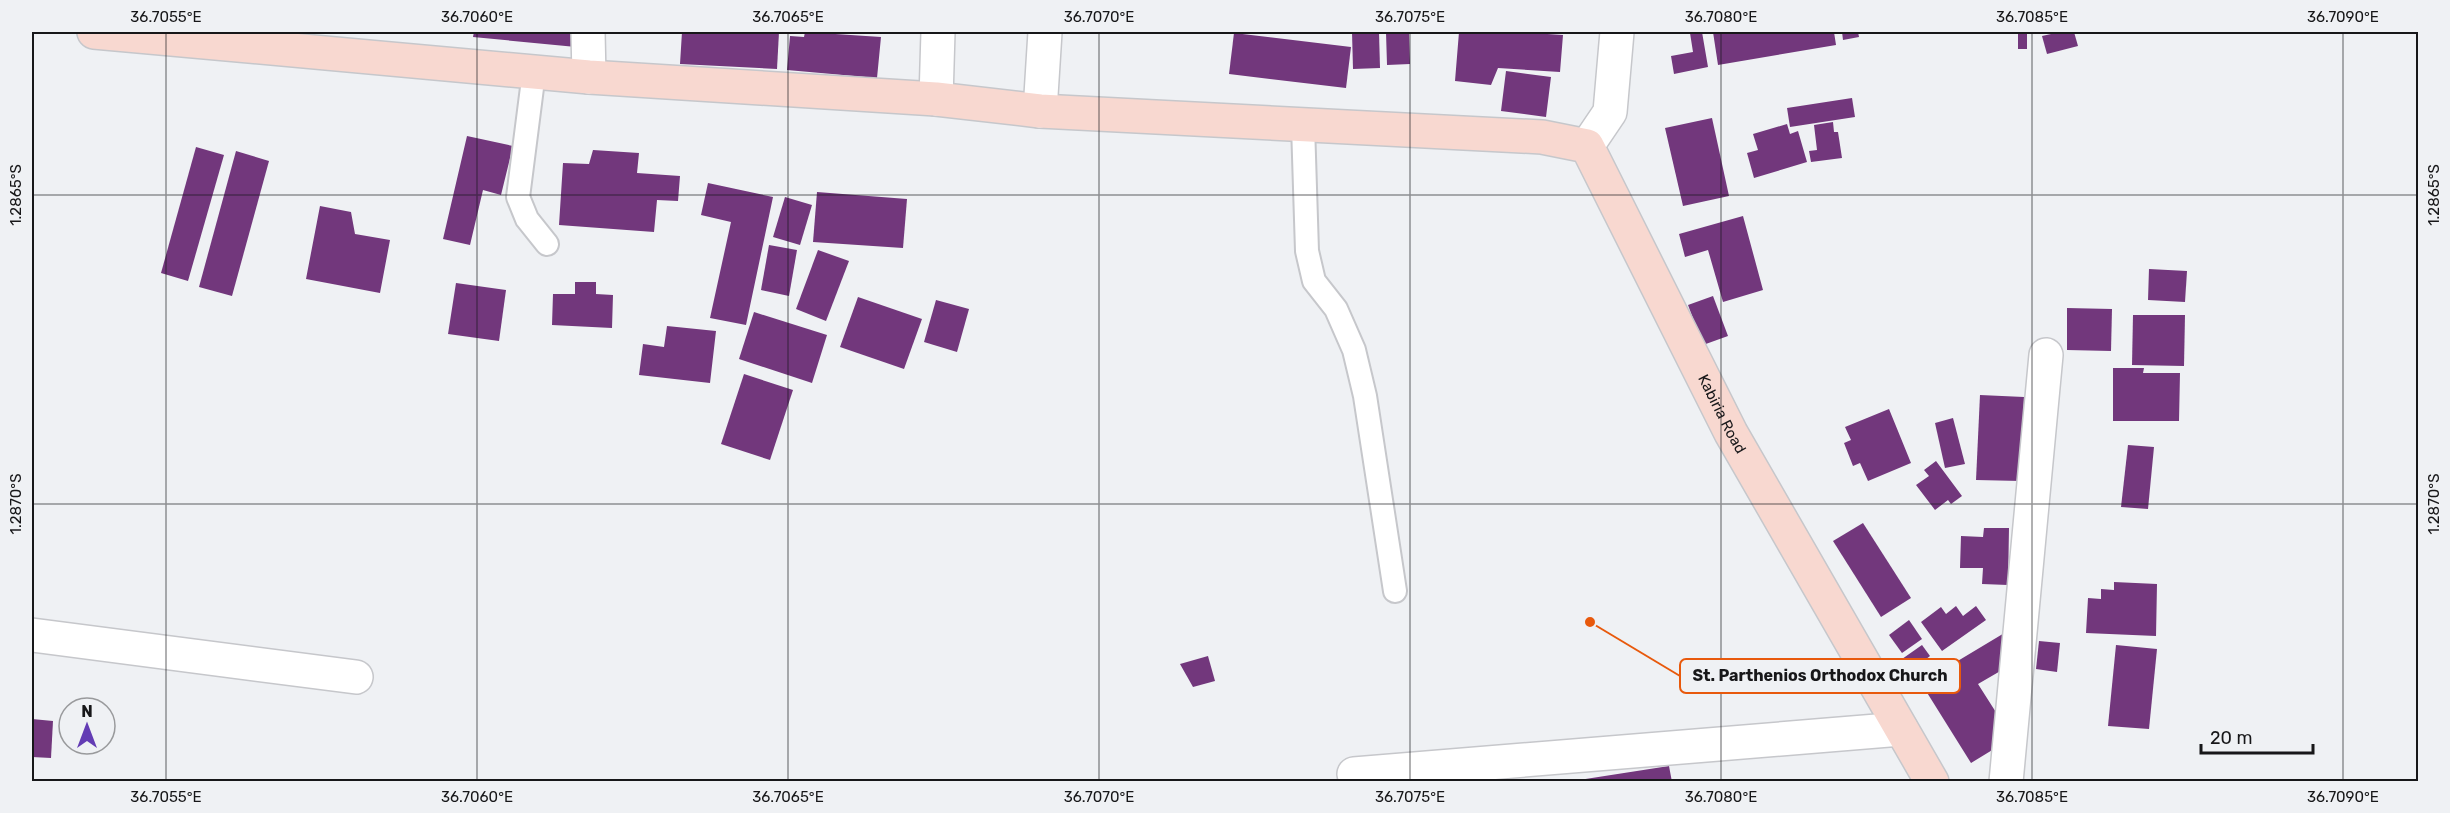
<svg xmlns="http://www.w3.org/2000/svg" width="2450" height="813" font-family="Rubik,sans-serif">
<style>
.building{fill:#72377c}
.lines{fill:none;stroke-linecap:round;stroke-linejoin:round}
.lane-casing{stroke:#c6c7cb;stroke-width:26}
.street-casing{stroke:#c6c7cb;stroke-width:36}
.secondary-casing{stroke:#c6c7cb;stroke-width:36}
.lane{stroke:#fff;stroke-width:22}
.street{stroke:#fff;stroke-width:33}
.secondary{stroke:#f8d8d0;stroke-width:33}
.ticks{fill:none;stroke:#171719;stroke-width:1.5;stroke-opacity:0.45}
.labels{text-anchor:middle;stroke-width:6;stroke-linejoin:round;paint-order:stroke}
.street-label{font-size:15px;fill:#171719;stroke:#eff1f4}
.leader{fill:none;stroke:#e8590c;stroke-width:2}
.callout-dot{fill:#e8590c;stroke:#eff1f4;stroke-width:2}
.callout{fill:#eff1f4;stroke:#e8590c;stroke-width:2}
.callout-label{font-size:16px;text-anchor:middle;font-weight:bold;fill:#171719}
.neatline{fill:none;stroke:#171719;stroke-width:2}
.ticks-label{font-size:15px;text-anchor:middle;fill:#171719}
</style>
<rect width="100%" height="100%" fill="#eff1f4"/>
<g class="building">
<polygon points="474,32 578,32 576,47 473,37"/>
<polygon points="682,32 779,32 777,69 680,64"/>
<polygon points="805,32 881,37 877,78 787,70 790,36 804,37"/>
<polygon points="1352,32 1379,32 1380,68 1353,69"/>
<polygon points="1386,32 1409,32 1410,64 1387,65"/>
<polygon points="1459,32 1517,32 1563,35 1560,72 1498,68 1491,85 1455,81"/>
<polygon points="1699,32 1702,32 1708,67 1674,74 1671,56 1693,52 1690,33"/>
<polygon points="1713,32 1834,32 1836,45 1718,65"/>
<polygon points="1842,32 1858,32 1859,37 1843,40"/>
<polygon points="2060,32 2074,32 2078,46 2047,54 2042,36"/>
<polygon points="1234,33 1351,47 1346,88 1229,74"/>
<rect x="2018" y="33" width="9" height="16"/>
<polygon points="1506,71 1551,77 1546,117 1501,111"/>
<polygon points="1852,98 1855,117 1790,127 1787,108"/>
<polygon points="1712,118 1729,196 1683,206 1665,128"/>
<polygon points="1833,122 1834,132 1838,132 1842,158 1811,162 1809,151 1817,150 1814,125"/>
<polygon points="1787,124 1790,134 1798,131 1807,162 1754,178 1747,153 1758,150 1753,134"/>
<polygon points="467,136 513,146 501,195 483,190 470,245 443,239"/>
<polygon points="196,147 224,155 188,281 161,273"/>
<polygon points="593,150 639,153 637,173 680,176 678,201 657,200 654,232 559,225 563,163 589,164"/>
<polygon points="236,151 269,161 232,296 199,287"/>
<polygon points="708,183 773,197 746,325 710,318 731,222 701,215"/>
<polygon points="817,192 907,199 903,248 813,242"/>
<polygon points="785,197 812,205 800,245 773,237"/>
<polygon points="320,206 351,212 355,234 390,240 380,293 306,279"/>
<polygon points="1743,216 1763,290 1723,302 1708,250 1685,257 1679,234"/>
<polygon points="769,245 797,250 789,296 761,290"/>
<polygon points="818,250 849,261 826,321 796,309"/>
<polygon points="2149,269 2187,271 2185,302 2148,300"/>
<polygon points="575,282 596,282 596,294 613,295 612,328 552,325 553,294 575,294"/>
<polygon points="456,283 506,290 499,341 448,334"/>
<polygon points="1713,296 1728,336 1703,345 1688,305"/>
<polygon points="858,297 922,319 904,369 840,347"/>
<polygon points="936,300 969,309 957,352 924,342"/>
<polygon points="2067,308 2112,309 2111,351 2067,350"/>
<polygon points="754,312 827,335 812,383 739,359"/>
<polygon points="2133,315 2185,315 2184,366 2132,365"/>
<polygon points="667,326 716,331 710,383 639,375 643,344 664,347"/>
<polygon points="2113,368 2144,368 2143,373 2180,373 2179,421 2113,421"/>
<polygon points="744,374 793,390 770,460 721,444"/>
<polygon points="1980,395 2024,397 2021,481 1976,480"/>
<polygon points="1889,409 1911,463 1868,481 1860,463 1853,466 1844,443 1851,440 1845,427"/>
<polygon points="1953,418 1965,464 1945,468 1935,423"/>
<polygon points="2128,445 2154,447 2148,509 2121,507"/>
<polygon points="1936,461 1962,496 1951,504 1948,500 1935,510 1916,485 1929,476 1924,470"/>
<polygon points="1863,523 1911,598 1881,617 1833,541"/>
<polygon points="1984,528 2009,528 2008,585 1982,584 1983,568 1960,568 1961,536 1983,537"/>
<polygon points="2114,582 2157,584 2156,636 2086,633 2088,598 2101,599 2101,589 2114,590"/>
<polygon points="1956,606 1963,616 1976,606 1986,620 1942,651 1921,622 1941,607 1946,614"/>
<polygon points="1909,620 1922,639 1902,653 1889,635"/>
<polygon points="2006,632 2009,666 1978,684 2006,728 2007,741 1971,763 1921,683"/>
<polygon points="2039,641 2060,643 2057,672 2036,669"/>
<polygon points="1922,645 1930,656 1911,671 1902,659"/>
<polygon points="2116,645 2157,649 2149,729 2108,726"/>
<polygon points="1208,656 1215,681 1193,687 1180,664"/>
<polygon points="32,719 53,721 51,758 32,757"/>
<polygon points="1669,766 1672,782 1579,782 1579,780"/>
</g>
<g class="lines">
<defs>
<g id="lane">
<polyline points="534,72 518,197 527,219 547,244"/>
<polyline points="1303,125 1307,251 1314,281 1336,309 1354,350 1365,396 1395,591"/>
</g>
<g id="street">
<polyline points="588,32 589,77"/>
<polyline points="936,99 938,32"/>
<polyline points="1040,111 1045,32"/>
<polyline points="1587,146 1610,112 1617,32"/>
<polyline points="32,635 356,677"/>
<polyline points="1354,774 1901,729"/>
<polyline points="2006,782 2046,355"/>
</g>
<g id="secondary">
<path id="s1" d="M94,32L589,77L936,99L1040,111L1542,137L1587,146L1731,433L1932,782"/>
</g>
</defs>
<use href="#lane" class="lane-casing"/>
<use href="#street" class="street-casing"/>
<use href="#secondary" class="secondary-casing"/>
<use href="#lane" class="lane"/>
<use href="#street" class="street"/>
<use href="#secondary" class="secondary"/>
</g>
<path class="ticks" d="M166,32V782M477,32V782M788,32V782M1099,32V782M1410,32V782M1721,32V782M2032,32V782M2343,32V782M32,195H2418M32,504H2418"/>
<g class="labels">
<g class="street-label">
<text dy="5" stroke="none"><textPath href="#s1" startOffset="1798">Kabiria Road</textPath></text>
</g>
</g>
<path class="leader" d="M1590 622L1680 676"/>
<circle class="callout-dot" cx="1590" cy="622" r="6"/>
<rect class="callout" x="1680" y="659" width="280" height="34" rx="6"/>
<g class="callout-label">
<text x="1820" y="681">St. Parthenios Orthodox Church</text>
</g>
<rect width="2450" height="813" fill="none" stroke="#eff1f4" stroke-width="66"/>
<g transform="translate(87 726)"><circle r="28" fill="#eff1f4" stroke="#999a9c" stroke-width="1.5"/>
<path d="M0-4.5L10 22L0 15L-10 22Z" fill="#633cb4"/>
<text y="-9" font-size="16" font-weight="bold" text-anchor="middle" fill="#171719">N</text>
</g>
<path d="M2201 744v9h112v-9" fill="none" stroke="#171719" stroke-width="3"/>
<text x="2210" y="744" font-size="18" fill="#171719" stroke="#eff1f4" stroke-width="4.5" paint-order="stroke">20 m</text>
<rect x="33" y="33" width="2384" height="747" class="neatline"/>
<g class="ticks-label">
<text x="166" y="22">36.7055°E</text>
<text x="477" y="22">36.7060°E</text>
<text x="788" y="22">36.7065°E</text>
<text x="1099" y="22">36.7070°E</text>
<text x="1410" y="22">36.7075°E</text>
<text x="1721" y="22">36.7080°E</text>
<text x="2032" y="22">36.7085°E</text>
<text x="2343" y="22">36.7090°E</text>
<text transform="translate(16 195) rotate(-90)" y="5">1.2865°S</text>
<text transform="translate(2434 195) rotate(-90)" y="5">1.2865°S</text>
<text transform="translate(16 504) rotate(-90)" y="5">1.2870°S</text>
<text transform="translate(2434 504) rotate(-90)" y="5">1.2870°S</text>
<text x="166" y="802">36.7055°E</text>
<text x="477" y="802">36.7060°E</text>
<text x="788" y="802">36.7065°E</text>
<text x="1099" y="802">36.7070°E</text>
<text x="1410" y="802">36.7075°E</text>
<text x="1721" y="802">36.7080°E</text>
<text x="2032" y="802">36.7085°E</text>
<text x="2343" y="802">36.7090°E</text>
</g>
</svg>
